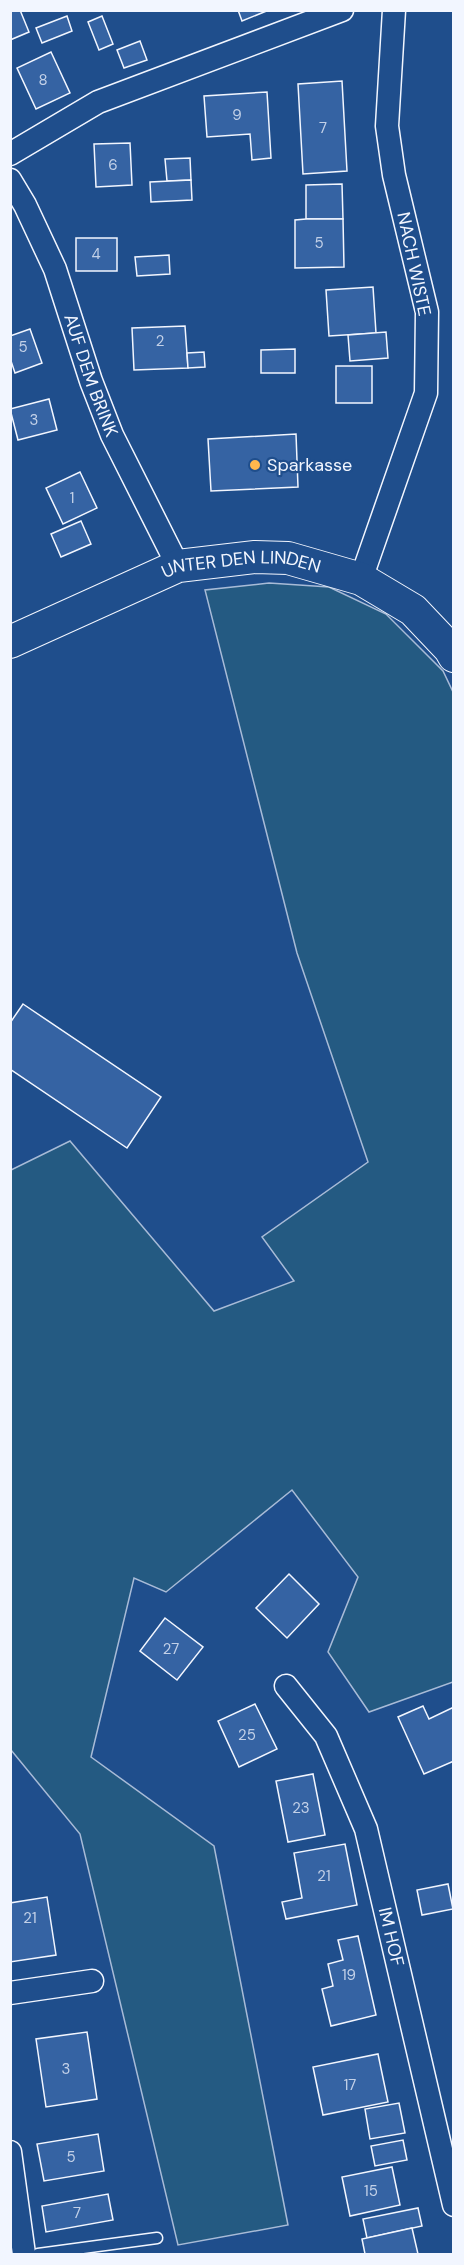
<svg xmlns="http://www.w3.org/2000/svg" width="464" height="2265" font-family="'DM Sans',sans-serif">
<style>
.green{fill:#245a82;stroke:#a8bbd7;stroke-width:1.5}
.building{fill:#3563a3;stroke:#f2f6ff;stroke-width:1.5}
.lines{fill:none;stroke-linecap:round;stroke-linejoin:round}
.lane-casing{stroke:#f2f6ff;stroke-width:13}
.street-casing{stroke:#f2f6ff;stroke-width:25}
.secondary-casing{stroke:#f2f6ff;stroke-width:34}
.lane{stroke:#1f4e8c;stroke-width:10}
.street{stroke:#1f4e8c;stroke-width:22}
.secondary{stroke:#1f4e8c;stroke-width:32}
.poi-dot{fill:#ffb74d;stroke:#1f4e8c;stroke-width:2}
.labels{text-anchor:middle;stroke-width:4.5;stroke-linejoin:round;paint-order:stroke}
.number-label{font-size:15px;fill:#c3d1e8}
.street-label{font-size:18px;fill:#f2f6ff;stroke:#1f4e8c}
.poi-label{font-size:18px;fill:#f2f6ff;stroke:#1f4e8c;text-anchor:start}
</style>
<rect width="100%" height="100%" fill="#1f4e8c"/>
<polygon class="green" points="269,583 329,587 386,614 443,671 453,692 453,1682 369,1712 328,1652 358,1577 292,1490 166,1592 134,1578 91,1757 214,1846 288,2225 178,2245 80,1834 11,1750 11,1170 70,1141 214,1311 294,1281 262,1237 368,1162 297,953 205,590"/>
<g class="building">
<polygon points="10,10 20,10 29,32 10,40"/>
<polygon points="238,10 269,10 242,21"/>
<polygon points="67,16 72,31 42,43 36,28"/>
<polygon points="102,16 113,44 99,50 88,22"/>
<polygon points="140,41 147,60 124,68 117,50"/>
<polygon points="51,52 70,93 36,109 17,68"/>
<polygon points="342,81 347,171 303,174 298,84"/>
<polygon points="267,92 271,158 252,160 250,134 207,137 204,96"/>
<polygon points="130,143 132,185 96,187 94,144"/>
<polygon points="190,158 191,180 167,181 165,159"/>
<polygon points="191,180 192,200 151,202 150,182"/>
<polygon points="342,184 343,219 306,219 306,185"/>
<polygon points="306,219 343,219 344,267 295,268 295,220"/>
<rect x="76" y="238" width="41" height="33"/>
<polygon points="169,255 170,274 137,276 135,257"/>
<polygon points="373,287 376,333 329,336 326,290"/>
<polygon points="185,326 188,368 134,370 132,328"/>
<polygon points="30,329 42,363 15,373 10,358 10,336"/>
<polygon points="386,332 388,358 350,361 348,335"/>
<polygon points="295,349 295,373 261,373 261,350"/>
<polygon points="204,352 205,367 188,368 187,353"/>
<rect x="336" y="366" width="36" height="37"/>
<polygon points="49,399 57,430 18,440 10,409"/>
<polygon points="296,434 298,487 211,491 208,439"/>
<polygon points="80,472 97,508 63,524 46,488"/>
<polygon points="81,521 91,544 61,557 51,534"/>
<polygon points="23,1004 161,1097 127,1148 10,1069 10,1023"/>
<polygon points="289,1574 319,1604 287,1638 256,1608"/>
<polygon points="165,1618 203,1647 177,1680 140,1651"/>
<polygon points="255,1704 277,1749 239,1767 218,1721"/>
<polygon points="423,1706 429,1719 454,1707 454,1761 424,1774 398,1717"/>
<polygon points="313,1774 325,1835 288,1842 276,1781"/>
<polygon points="345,1844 357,1905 286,1919 282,1902 302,1898 294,1853"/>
<polygon points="448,1884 453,1909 422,1915 417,1890"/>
<polygon points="47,1897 56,1955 10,1962 10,1903"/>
<polygon points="358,1936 376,2015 331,2026 322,1989 333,1986 328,1964 343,1960 338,1940"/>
<polygon points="87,2032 97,2099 46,2107 36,2039"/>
<polygon points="378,2054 388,2102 323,2115 313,2067"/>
<polygon points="399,2103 405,2133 370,2139 365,2109"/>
<polygon points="98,2134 104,2171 44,2181 37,2144"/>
<polygon points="403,2140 407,2160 375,2166 371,2146"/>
<polygon points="392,2167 400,2205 350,2216 342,2177"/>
<polygon points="108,2194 113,2220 46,2232 42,2206"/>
<polygon points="418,2208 422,2226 367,2238 363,2219"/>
<polygon points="412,2228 418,2254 365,2254 362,2239"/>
</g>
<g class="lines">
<defs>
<polyline id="lane" points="38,2254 157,2238"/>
<g id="street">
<polyline points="10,154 98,102 342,10"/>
<path id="s1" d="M10,180L25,205L55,269L91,381L112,435L178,566"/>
<polyline points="361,579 426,393 427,312 394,175 387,126 394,10"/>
<path id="s2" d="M286,1686L326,1736L366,1829L454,2205"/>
<polyline points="10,1993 92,1981"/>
<polyline points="10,2152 24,2254"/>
</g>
<g id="secondary">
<path id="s3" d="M10,642L178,566L255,557L288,558L361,579L413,610L450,649L454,656"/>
</g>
</defs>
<use href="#lane" class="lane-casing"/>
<use href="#street" class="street-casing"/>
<use href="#secondary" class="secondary-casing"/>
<use href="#lane" class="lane"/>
<use href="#street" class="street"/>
<use href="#secondary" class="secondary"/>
</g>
<circle class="poi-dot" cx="255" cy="465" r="6"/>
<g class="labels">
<g class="number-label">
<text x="43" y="85">8</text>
<text x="237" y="120">9</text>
<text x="323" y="133">7</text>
<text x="113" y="170">6</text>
<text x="319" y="248">5</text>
<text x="96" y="259">4</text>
<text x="160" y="346">2</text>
<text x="23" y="352">5</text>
<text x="34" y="425">3</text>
<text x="72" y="503">1</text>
<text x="171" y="1654">27</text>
<text x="247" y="1740">25</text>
<text x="301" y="1813">23</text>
<text x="324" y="1881">21</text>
<text x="30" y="1923">21</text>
<text x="349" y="1980">19</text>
<text x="66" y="2074">3</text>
<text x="350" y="2090">17</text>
<text x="71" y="2162">5</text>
<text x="371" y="2196">15</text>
<text x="77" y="2218">7</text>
</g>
<g class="street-label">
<text transform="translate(414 264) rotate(78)" y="6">NACH WISTE</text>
<text dy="6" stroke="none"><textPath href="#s1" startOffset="212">AUF DEM BRINK</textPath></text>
<text dy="6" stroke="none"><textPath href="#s3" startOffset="248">UNTER DEN LINDEN</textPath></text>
<text dy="6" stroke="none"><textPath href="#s2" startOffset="276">IM HOF</textPath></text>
</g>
<g class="poi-label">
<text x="267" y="471">Sparkasse</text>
</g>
</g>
<rect width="464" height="2265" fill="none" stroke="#f2f6ff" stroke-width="24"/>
</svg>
